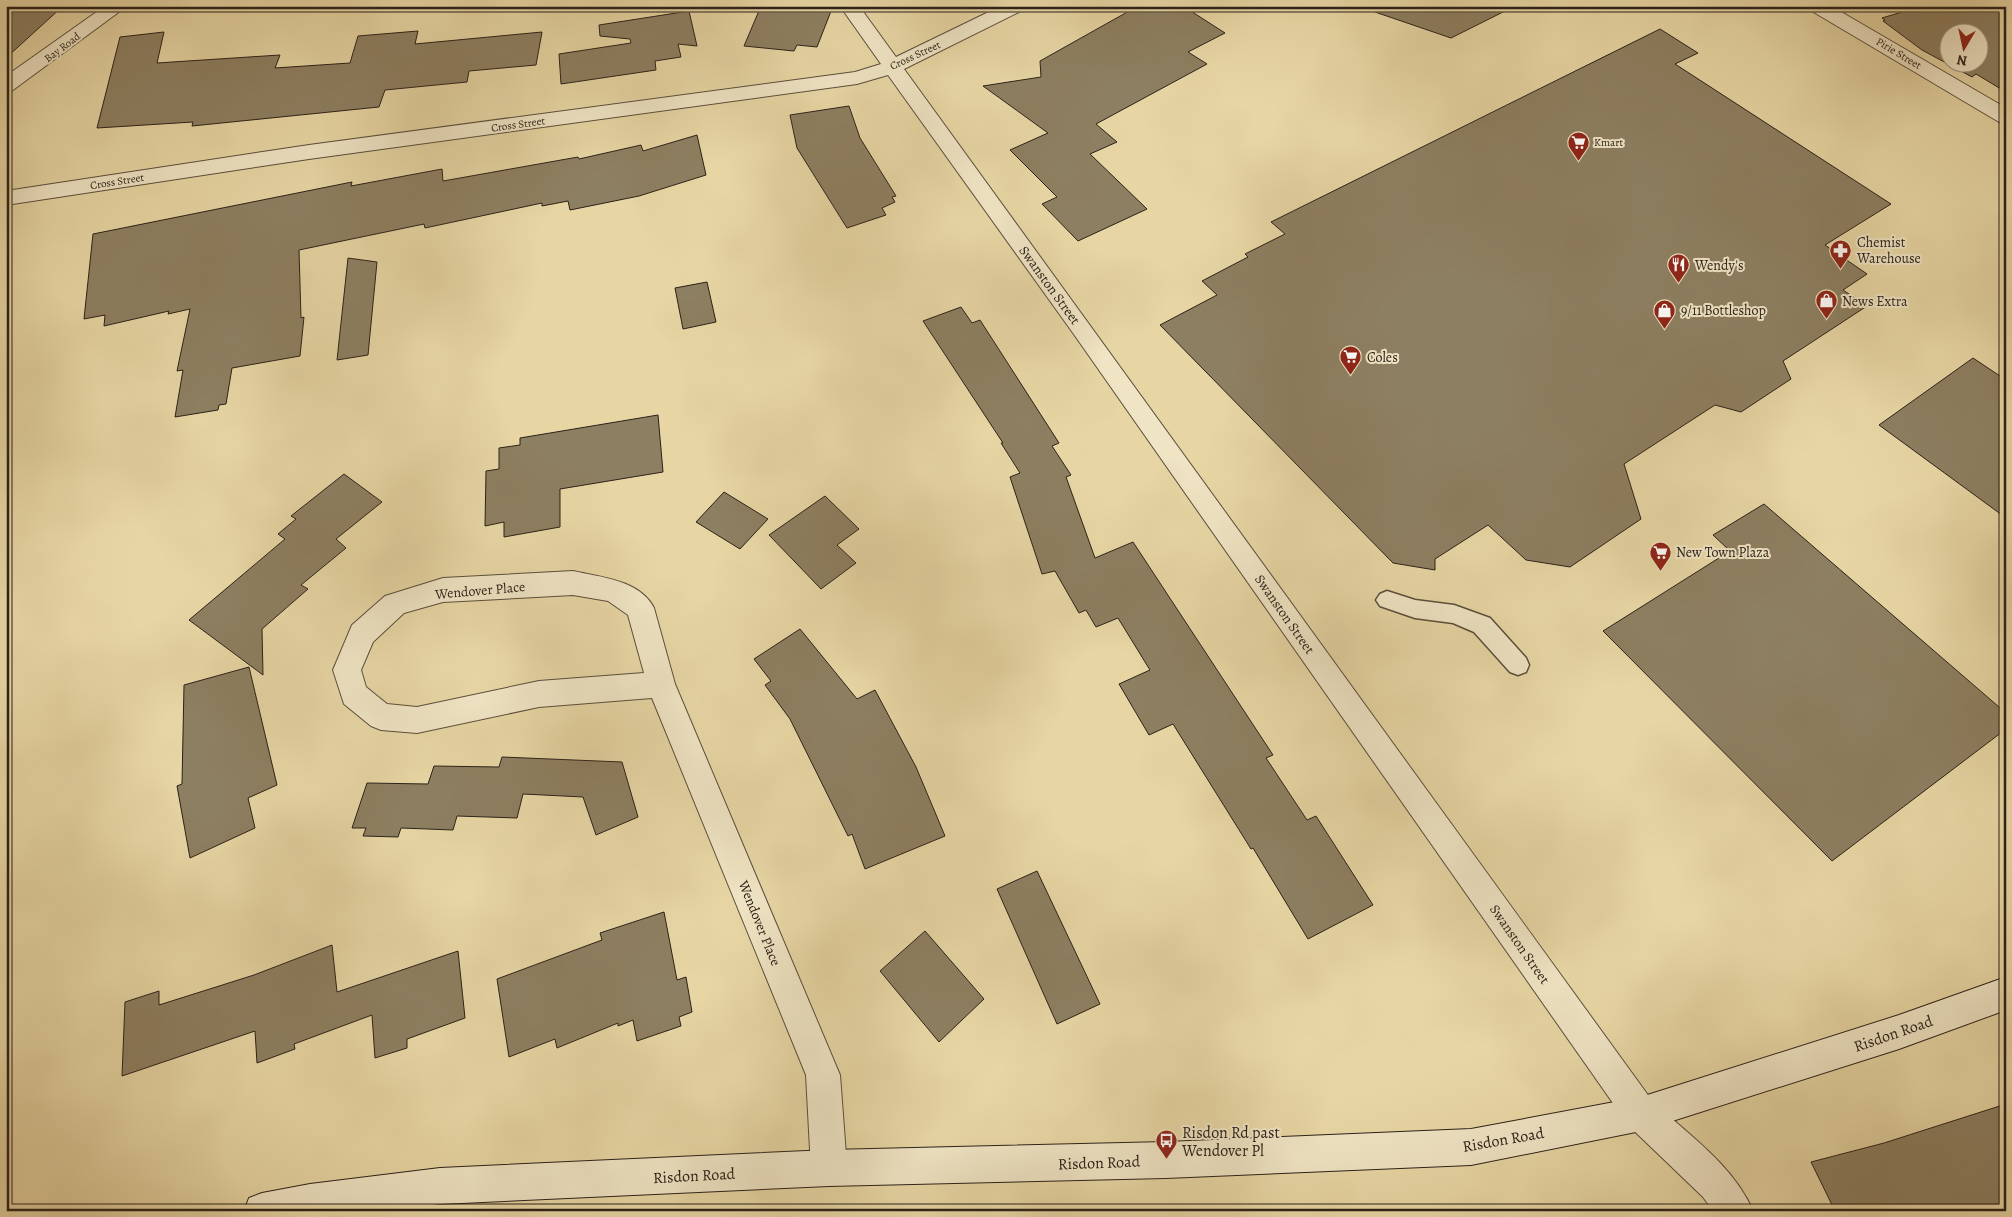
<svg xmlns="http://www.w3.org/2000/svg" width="2012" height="1217" font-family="Alegreya,serif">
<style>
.building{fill:#8d7f61;stroke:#2b2119;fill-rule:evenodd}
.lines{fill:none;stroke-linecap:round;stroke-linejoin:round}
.lane-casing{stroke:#5a4e3c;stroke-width:3}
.street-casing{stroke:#5a4e3c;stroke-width:2}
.secondary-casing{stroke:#2b2119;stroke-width:2}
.lane{fill:#efe4c4;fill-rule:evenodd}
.street{fill:#efe4c4;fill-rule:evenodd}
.secondary{fill:#efe4c4;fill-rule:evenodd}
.labels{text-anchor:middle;stroke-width:4;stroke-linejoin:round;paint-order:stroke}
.far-street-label{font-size:11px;fill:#2b2119;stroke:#efe4c4}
.far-poi-label{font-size:11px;fill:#2b2119;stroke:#efe4c4;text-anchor:start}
.poi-label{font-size:14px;fill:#2b2119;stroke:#efe4c4;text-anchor:start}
.street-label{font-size:14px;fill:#2b2119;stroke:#efe4c4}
.near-street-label{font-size:16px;fill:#2b2119;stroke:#efe4c4}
.near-poi-label{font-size:16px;fill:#2b2119;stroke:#efe4c4;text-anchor:start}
</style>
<rect width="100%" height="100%" fill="#e7d6a4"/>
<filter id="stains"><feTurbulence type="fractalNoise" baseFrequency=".004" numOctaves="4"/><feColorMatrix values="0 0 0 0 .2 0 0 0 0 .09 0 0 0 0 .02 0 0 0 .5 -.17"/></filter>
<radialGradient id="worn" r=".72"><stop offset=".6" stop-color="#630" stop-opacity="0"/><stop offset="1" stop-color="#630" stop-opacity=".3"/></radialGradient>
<g class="building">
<polygon points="6,6 63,6 6,58"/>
<polygon points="761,6 833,6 817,47 797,45 794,51 744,46"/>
<polygon points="1138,6 1183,6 1225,33 1188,52 1207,64 1096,124 1117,142 1090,154 1147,209 1078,241 1042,204 1057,197 1010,150 1048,133 983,86 1041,77 1040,61"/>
<polygon points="1373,6 1515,6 1451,38 1372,11"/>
<path d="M1922,6H2006V92L1976,74L1972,77L1922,50L1883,21L1885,20L1882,18ZM1950,32H1980V62H1950Z"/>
<polygon points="689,11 697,46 678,44 681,57 655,61 656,70 561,84 559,54 631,43 630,39 600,36 599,25"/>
<polygon points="1660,29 1698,53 1675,64 1891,204 1825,245 1867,274 1843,290 1867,306 1783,361 1791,379 1741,412 1715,405 1624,464 1641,519 1570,567 1526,560 1488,525 1435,559 1435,570 1393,563 1160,325 1217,295 1202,281 1248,257 1245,254 1285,234 1271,222"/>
<polygon points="418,31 415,44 542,32 536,65 469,71 467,82 385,90 379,107 192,126 193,122 97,128 120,37 164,32 157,63 280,55 275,68 350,63 358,36"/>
<polygon points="849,106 860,138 896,196 892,197 895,202 882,208 886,215 847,228 797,148 790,115"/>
<polygon points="697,135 706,175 639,196 570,210 568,201 542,206 542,203 425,228 424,224 299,250 301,318 304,317 300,356 232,368 226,404 219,405 218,410 175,417 183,370 177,371 190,309 168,314 169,311 104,326 105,315 84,319 93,234 352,182 351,186 442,169 443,181 578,157 579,159 641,145 643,151"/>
<polygon points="348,258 377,262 368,355 337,360"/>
<polygon points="707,282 716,322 683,329 675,288"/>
<polygon points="961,307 972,323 980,320 1059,443 1052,446 1071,475 1066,477 1095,558 1133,542 1273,755 1266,758 1307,820 1316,816 1373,905 1308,939 1253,848 1251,849 1173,724 1149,735 1119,684 1150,670 1118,618 1096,627 1086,610 1079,613 1055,571 1042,574 1010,477 1020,473 1001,443 1003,443 923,321"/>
<polygon points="1973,358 2006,380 2006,518 1879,425"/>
<polygon points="658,415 663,472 560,489 560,527 504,537 504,522 485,526 486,471 499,469 499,448 520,445 520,438"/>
<polygon points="344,474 382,502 336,539 346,548 301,585 308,589 262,629 263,675 189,620 285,539 278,534 296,519 291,516"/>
<polygon points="724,492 768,519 740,549 696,522"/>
<polygon points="825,496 859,529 837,545 856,563 821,589 769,535"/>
<polygon points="1764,504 2006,713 2006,729 1832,861 1603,631 1730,551 1713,535"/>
<polygon points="800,629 857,699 875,690 916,767 945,836 865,869 852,834 848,836 790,719 765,685 771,681 754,659"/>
<polygon points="249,667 277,785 248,798 255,828 190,858 177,786 182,784 184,685"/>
<polygon points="502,757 622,762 638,817 596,835 583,797 523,794 517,818 457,816 453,830 401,828 398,837 363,836 366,828 352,828 367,783 428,784 434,766 499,767"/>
<polygon points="1037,871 1100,1004 1057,1024 997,889"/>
<polygon points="664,912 677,980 686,977 692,1012 679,1017 681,1026 637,1041 633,1020 618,1026 618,1023 557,1048 555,1039 509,1057 497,979 602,940 600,933"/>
<polygon points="925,931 984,999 939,1042 880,971"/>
<polygon points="332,945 337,992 458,951 465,1018 407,1039 407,1048 375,1058 372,1015 294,1044 295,1049 257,1063 255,1031 122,1076 125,1002 159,991 159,1005 254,975"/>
<polygon points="2006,1104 2006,1211 1835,1211 1811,1162 1884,1143"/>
</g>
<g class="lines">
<defs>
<polygon id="lane" points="1387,591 1415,600 1454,605 1490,618 1526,658 1529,665 1526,672 1518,675 1510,672 1474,632 1453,623 1415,618 1380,606 1376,600 1380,594"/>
<g id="street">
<polygon points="105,6 127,6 13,90 6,92 6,76"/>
<path d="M840,6H859L896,57L1001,6H1025L1023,10L904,69L1653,1102C1688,1134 1734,1166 1753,1211H1713L1703,1197L1629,1126L1073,333L888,75L857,84L309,159L6,205V191L309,145L855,72L881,64Z"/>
<polygon points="1808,6 1831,6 2006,108 2006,123 1999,122 1810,10"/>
<path d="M573,571C600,577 640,580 654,608L675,684L840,1075L847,1168L842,1181L829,1186L816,1181L811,1168L806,1075L652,698L539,707L417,733L381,730L371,726L344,704L333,670L352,625L385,596L443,578ZM573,595L608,601L628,615L644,673L539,681L417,707L387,704L366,687L361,670L373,642L404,613L443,602Z"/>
</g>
<polygon id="secondary" points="2006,977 2006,1010 1899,1049 1641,1131 1471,1165 1166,1178 829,1186 440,1204 385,1211 244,1211 249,1198 262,1193 310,1184 440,1168 829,1150 1166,1142 1471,1129 1641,1097 1899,1015"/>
</defs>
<use href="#lane" class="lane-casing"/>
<use href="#street" class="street-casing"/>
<use href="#secondary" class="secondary-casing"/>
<use href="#lane" class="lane"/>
<use href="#street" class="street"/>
<use href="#secondary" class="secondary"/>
</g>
<defs>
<symbol id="supermarket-pin" viewBox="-11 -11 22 30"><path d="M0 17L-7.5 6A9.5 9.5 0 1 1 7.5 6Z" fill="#8f2418" stroke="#efe4c4"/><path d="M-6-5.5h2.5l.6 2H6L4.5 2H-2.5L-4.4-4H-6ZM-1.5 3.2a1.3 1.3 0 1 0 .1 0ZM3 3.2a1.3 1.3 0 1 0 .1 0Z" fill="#fff"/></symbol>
<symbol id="pharmacy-pin" viewBox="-11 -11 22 30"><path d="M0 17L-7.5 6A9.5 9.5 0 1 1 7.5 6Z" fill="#8f2418" stroke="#efe4c4"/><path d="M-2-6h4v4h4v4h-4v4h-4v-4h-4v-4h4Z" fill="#fff"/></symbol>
<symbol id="restaurant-pin" viewBox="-11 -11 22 30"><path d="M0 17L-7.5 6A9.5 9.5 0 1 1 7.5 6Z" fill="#8f2418" stroke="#efe4c4"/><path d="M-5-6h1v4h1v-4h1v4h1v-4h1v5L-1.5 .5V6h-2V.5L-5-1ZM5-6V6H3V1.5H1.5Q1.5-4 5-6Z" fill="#fff"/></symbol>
<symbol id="shop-pin" viewBox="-11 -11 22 30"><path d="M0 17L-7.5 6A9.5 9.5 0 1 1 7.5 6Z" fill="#8f2418" stroke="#efe4c4"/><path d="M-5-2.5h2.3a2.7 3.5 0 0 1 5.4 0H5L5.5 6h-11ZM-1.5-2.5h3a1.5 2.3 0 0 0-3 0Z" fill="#fff"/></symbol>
<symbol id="bus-pin" viewBox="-11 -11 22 30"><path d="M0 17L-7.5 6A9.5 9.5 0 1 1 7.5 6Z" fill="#8f2418" stroke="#efe4c4"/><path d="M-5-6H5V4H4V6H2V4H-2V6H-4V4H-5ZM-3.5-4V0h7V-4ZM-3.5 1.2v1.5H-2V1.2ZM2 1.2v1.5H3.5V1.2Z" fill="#fff"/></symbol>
</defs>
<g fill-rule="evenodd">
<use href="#supermarket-pin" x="1566" y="130" width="25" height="34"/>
<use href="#pharmacy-pin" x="1828" y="238" width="25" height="34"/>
<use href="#restaurant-pin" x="1666" y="252" width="25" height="34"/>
<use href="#shop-pin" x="1814" y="288" width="25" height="34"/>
<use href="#shop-pin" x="1652" y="298" width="25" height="34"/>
<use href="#supermarket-pin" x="1338" y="344" width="25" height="34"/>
<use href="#supermarket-pin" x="1648" y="540" width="25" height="34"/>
<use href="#bus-pin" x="1154" y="1128" width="25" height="34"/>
</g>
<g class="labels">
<g class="far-street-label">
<text transform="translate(62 47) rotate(-37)" y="4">Bay Road</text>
<text transform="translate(1899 53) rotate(31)" y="4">Pirie Street</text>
<text transform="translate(915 55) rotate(-25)" y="4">Cross Street</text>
<text transform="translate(518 124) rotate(-8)" y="4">Cross Street</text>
<text transform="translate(117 181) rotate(-9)" y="4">Cross Street</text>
</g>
<g class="far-poi-label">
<text x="1594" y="146">Kmart</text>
</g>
<g class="poi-label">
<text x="1857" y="247">Chemist<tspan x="1857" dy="16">Warehouse</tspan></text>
<text x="1695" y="270">Wendy's</text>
<text x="1842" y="306">News Extra</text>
<text x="1681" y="315">9/11 Bottleshop</text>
<text x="1367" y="362">Coles</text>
<text x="1676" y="557">New Town Plaza</text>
</g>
<g class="street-label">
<text transform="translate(1050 285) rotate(54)" y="5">Swanston Street</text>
<text transform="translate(480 590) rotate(-5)" y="5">Wendover Place</text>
<text transform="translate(1285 614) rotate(55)" y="5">Swanston Street</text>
<text transform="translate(760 923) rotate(68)" y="5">Wendover Place</text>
<text transform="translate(1520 944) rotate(55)" y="5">Swanston Street</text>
</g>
<g class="near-street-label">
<text transform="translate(1893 1033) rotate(-19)" y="6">Risdon Road</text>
<text transform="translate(1503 1139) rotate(-10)" y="6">Risdon Road</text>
<text transform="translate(1099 1162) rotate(-2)" y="6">Risdon Road</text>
<text transform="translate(694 1175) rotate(-3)" y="6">Risdon Road</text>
</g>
<g class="near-poi-label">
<text x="1182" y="1138">Risdon Rd past<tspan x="1182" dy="18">Wendover Pl</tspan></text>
</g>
</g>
<rect width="2012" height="1217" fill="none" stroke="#e7d6a4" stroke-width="25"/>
<rect x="8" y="8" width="1997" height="1202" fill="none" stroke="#2b2119" stroke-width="2.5"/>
<rect x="12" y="12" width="1987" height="1192" fill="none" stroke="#2b2119"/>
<g transform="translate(1964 48) rotate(189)"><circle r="24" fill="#efe4c4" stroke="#a19680"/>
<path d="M0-4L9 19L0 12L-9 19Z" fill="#8f2418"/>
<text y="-8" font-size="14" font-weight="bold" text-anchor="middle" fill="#2b2119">N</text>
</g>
<rect width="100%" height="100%" filter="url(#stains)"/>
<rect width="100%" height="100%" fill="url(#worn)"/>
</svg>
